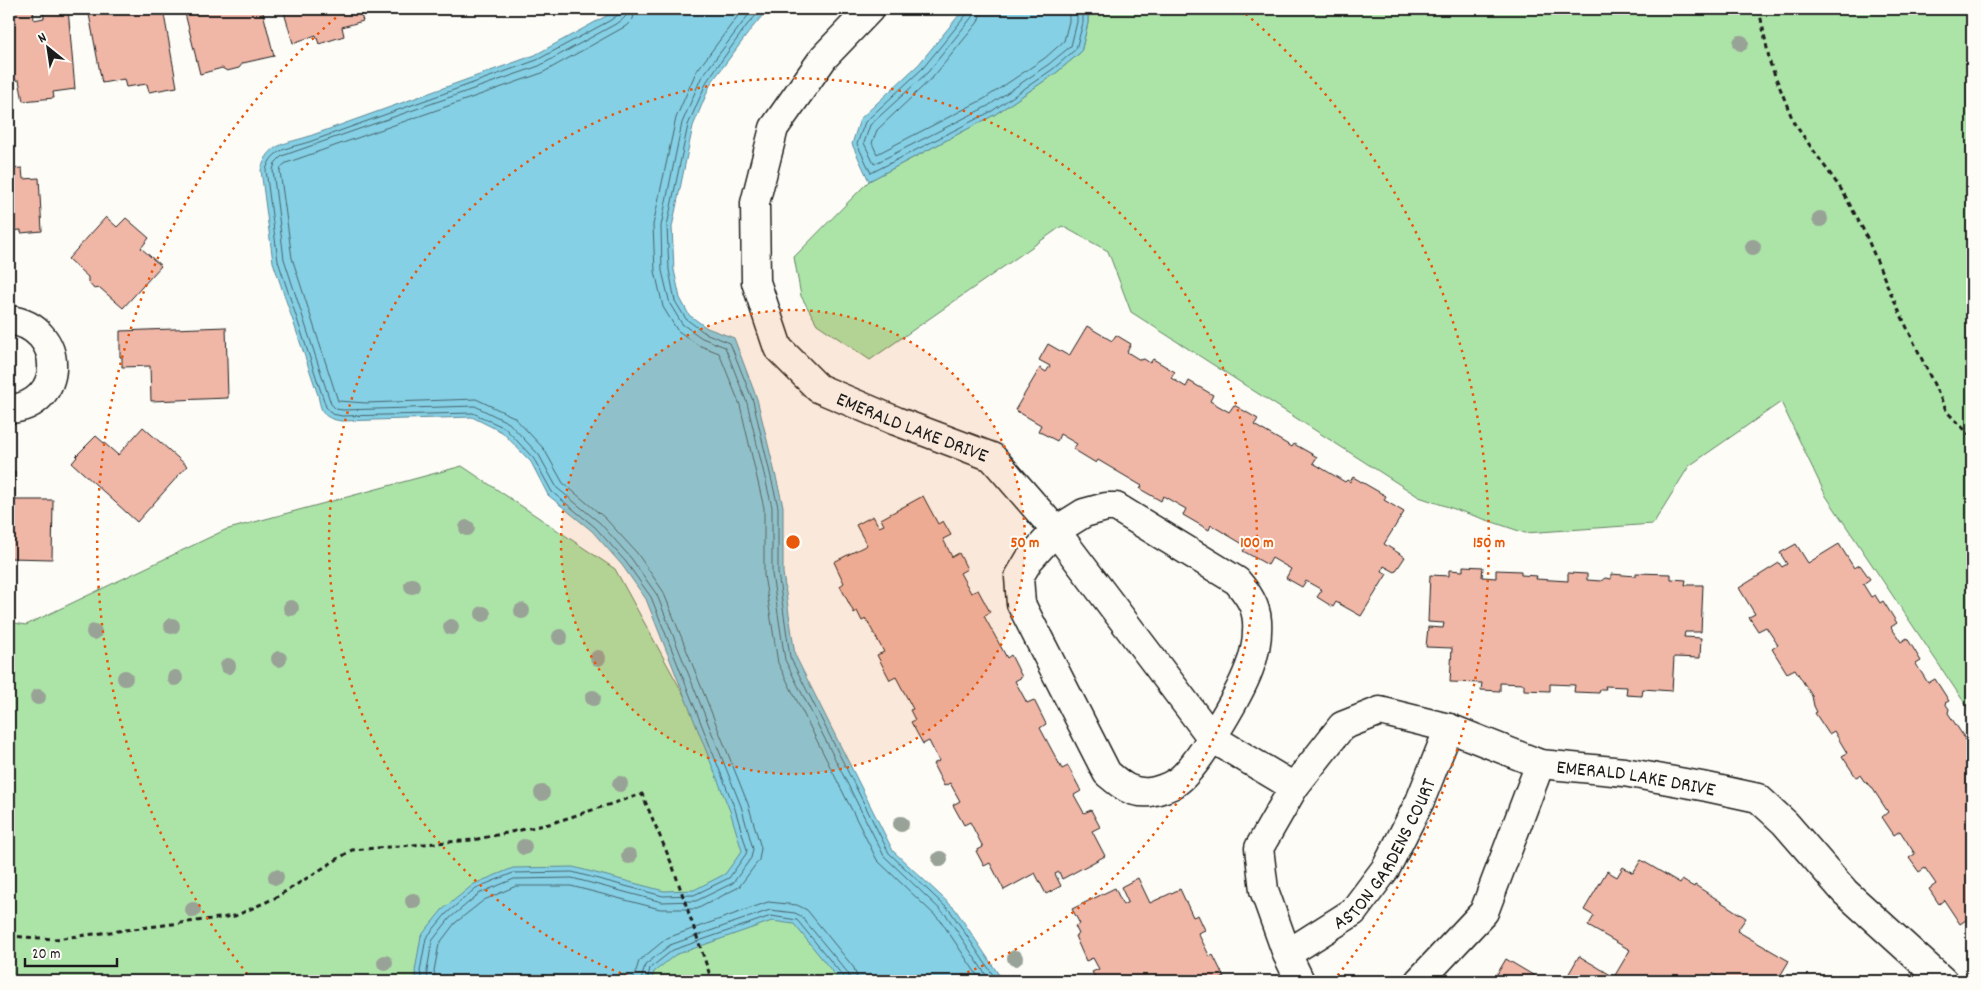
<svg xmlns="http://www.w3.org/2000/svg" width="1981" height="990" font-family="Dekko,sans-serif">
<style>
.green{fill:#ace4a8;stroke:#648062}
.water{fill:#85d0e5;stroke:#5b8895}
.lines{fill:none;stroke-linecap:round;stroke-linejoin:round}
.shore{stroke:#46646c;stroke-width:1}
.building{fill:#f0b7a7;stroke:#1c1c1c}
.minor-casing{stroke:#1c1c1c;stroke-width:31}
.path{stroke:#1c1c1c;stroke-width:3;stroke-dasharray:5 4;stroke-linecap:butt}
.minor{stroke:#fdfcf7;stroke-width:28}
.tree{fill:#99a296}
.ring{fill:none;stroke:#e8590c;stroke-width:2.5;stroke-dasharray:2.5 5}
.labels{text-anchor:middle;stroke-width:4;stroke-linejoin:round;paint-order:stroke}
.street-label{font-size:20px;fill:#1c1c1c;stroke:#fdfcf7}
.centre{fill:#e8590c;stroke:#fdfcf7;stroke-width:2.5}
.ring-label{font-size:15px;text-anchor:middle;font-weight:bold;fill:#e8590c;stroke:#fdfcf7;stroke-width:4;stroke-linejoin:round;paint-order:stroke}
</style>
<rect width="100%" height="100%" fill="#fdfcf7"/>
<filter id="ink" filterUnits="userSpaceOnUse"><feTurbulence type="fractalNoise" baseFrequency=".02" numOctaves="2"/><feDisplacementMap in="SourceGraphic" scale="10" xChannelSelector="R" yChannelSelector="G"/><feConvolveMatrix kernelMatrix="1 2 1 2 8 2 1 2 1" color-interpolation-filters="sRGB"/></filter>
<g filter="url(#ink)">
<g class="green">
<polygon points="1088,9 1972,9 1972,714 1826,496 1781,402 1689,466 1653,524 1525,533 1419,497 1131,312 1108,251 1062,226 870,360 817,324 801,296 794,257 869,181 994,115 1056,73 1081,52 1088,23"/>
<polygon points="462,466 615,569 840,981 9,981 9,622 26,625 225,530"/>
</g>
<g class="water">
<path d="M619,9H768L752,28L711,83L693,126L672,227L674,270L680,298L689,315L707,328L734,338L757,399L783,506V573L795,655L893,851L955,909L1003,981H840L794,924L772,921L675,955L654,972L651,981H417L415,971L421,936L442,910L474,884L513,868L573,867L664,891L694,890L725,874L742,851L730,811L646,599L622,565L592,531L548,495L531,462L502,432L472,417L341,421C323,418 321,412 318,395L273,262L261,170C268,144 284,144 307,137L535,55Z"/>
<polygon points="964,9 1088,9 1088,23 1081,52 1056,73 994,115 869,181 852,144 860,119 919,64"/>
</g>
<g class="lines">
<g class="shore">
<polyline points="743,9 696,72 676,118 653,225 655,271 663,307 677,330 698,345 719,353 740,405 764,508 764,575 778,663 877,860 941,921 981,981"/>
<polyline points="753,9 701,78 682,123 661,226 662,271 670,304 682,324 702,338 725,347 747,403 772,507 772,574 785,660 884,856 947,916 990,981"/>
<polyline points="762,9 747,25 707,81 688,125 667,226 669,270 675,301 686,319 705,333 730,343 753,401 778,507 778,573 790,657 889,853 951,912 997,981"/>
<polyline points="968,9 967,14 923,68 865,122 857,144 871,173 992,111 1053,69 1076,49 1083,23 1083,9"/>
<polyline points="974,9 972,17 928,72 870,125 864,143 874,164 988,106 1049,64 1071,46 1077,22 1077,9"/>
<polyline points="982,9 978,22 934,76 877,130 872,143 877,154 984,99 1045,58 1064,41 1069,21 1069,9"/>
<path d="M422,981L420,971L426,938L446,914L476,888L513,873L572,872L663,896L694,895L729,878L746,854L747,850L735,809L651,597L626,562L595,527L552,492L534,459L505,428L473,413L342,416L332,414L326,407L278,261L266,170C272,148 290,148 309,142L537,60L611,20L619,14L621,9"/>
<polyline points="428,981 427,971 432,941 450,918 480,893 514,879 572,878 662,902 696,901 733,883 751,858 753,849 741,806 657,595 631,558 600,523 557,488 539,455 509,423 475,406 343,410 336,409 331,404 284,259 273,170 275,163 282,156 539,66 621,21 626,16 627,9"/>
<polyline points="436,981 434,971 439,944 455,923 484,900 516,886 571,886 660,909 697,909 739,887 759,860 761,848 748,804 663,591 637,553 605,518 563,483 544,449 514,417 476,399 366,403 338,401 292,258 280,171 281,167 286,163 542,73 626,26 633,19 635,9"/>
<polyline points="633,981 639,961 667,938 768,902 797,905 807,910 854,968 858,981"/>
<polyline points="641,981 645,965 670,945 770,910 795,913 801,916 848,973 850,981"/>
<polyline points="647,981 650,968 673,950 771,916 797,920 843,976 844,981"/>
</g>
</g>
<g class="building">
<polygon points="9,9 33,9 34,20 44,18 43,9 68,9 75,89 53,92 54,98 23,101 19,80 9,81"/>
<polygon points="88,9 123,9 124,12 138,9 163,9 177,87 149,92 147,84 126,87 124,79 102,83"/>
<polygon points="184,9 262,9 274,56 243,63 239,68 227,71 222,68 200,74"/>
<polygon points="283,9 359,9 363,21 342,27 344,36 319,44 316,35 293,43"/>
<polygon points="385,9 397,9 387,13"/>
<polygon points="22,168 23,179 39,178 42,231 21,233 21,230 9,231 9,169"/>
<polygon points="106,217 117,227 126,218 149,238 141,248 161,266 123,308 100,288 94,289 88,282 88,277 68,259"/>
<polygon points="1087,326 1112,341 1116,335 1131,344 1127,352 1140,360 1144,359 1150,363 1153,359 1175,372 1171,378 1186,387 1189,381 1213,395 1210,401 1229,412 1234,405 1258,419 1254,425 1292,447 1294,444 1317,457 1313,463 1345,482 1347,480 1350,482 1353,477 1386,496 1384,500 1404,512 1384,544 1405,557 1395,572 1384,566 1382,571 1387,574 1361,616 1336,602 1333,607 1317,597 1322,590 1306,581 1302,587 1286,578 1291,569 1272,558 1268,565 1243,551 1246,546 1211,525 1209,530 1183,515 1186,509 1163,496 1161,501 1140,489 1142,486 1098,460 1096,463 1073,449 1077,444 1060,434 1057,441 1038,431 1041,425 1015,410 1040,368 1046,372 1050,366 1039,360 1048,344 1069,356"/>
<polygon points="226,327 228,398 151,401 150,366 122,367 122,357 120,357 120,331"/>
<polygon points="143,427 187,466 137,522 72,463 77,457 76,456 96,436 118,455"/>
<polygon points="9,471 15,471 15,500 53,500 52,559 9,558"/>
<polygon points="923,496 938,524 943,521 951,535 943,539 952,557 959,553 967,569 960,573 971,593 978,590 990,612 984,616 1007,658 1011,655 1022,677 1015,681 1027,703 1034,700 1046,724 1040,728 1062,769 1068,766 1081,791 1074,795 1084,813 1091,810 1100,827 1092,831 1105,856 1062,879 1059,872 1055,874 1061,886 1046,894 1035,873 1004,890 990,863 984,866 976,851 983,847 970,822 964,825 953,805 960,801 950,783 944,786 933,764 939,761 929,741 923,744 911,722 915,720 910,710 913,709 896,677 890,680 877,655 884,652 866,619 862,621 857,611 854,613 840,586 844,583 834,562 867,545 856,525 873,516 879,527 884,525 881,519"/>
<polygon points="1796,544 1808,563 1839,544 1854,568 1860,565 1870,579 1863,584 1871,597 1875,595 1880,603 1883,601 1897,623 1891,627 1901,642 1907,638 1921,661 1916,664 1928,683 1935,679 1949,701 1945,703 1949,709 1948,713 1968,743 1972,741 1972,916 1960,924 1944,900 1939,904 1929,889 1936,884 1925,868 1919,872 1909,858 1915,854 1900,831 1894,835 1882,817 1888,812 1871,786 1864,781 1860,775 1856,777 1842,756 1847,753 1834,731 1829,734 1815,713 1817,712 1814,706 1812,696 1795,669 1787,673 1772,649 1778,645 1766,627 1758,631 1749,617 1755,614 1739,588 1779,563 1782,567 1787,564 1780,553"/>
<polygon points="1463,566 1483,567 1482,577 1496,578 1496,570 1521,571 1521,575 1537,576 1536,579 1568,581 1568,573 1587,574 1587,580 1601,581 1605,578 1611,579 1611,574 1636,576 1636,573 1671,574 1671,579 1686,580 1685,585 1703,585 1701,632 1685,632 1684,637 1701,638 1700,658 1674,657 1672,691 1643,689 1642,696 1626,695 1627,687 1605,686 1606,689 1600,689 1599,693 1574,692 1575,685 1550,684 1550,691 1524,690 1524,684 1500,683 1500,691 1481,690 1482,683 1450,682 1452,648 1426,647 1428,627 1443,628 1444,623 1428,622 1430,575 1449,576 1449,570 1463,571"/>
<polygon points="1641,860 1680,883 1682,880 1694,887 1695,885 1746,918 1737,931 1789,961 1777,981 1723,981 1713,973 1708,981 1561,981 1565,975 1567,977 1579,956 1614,977 1630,950 1588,926 1594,916 1584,910 1607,871 1617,877 1623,867 1633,873"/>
<polygon points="1138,878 1150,903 1180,889 1193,917 1198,915 1205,930 1198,933 1210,957 1213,955 1224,977 1218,981 1097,981 1092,972 1099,969 1093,958 1086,961 1075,936 1079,934 1075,926 1080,924 1072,909 1115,888 1123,905 1128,902 1121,887"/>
<polygon points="1506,959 1543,981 1493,981"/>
</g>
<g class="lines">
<defs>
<g id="minor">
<path id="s1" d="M870,9L824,57L774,128L755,203L756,282L778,348L818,388L896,421L992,457L1051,525L1212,738L1294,787"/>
<path d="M9,320C67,327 66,406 9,409"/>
<path d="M1106,507H1116L1237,581C1247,593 1256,605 1257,621C1258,638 1255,654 1249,669C1240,693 1196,771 1175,783C1169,787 1157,791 1150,792C1130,794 1120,784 1107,773L1021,604L1019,577L1029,560L1055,531L1084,513Z"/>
<path id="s2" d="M1287,954L1353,912L1386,868L1420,801L1449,728"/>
<path id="s3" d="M1300,981L1287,954L1264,890L1259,848L1294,787L1342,726L1380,711L1449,728L1540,764L1624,772L1707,787L1758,798L1785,823L1845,892L1943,981"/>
<polyline points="1419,981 1484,912 1540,764"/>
</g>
</defs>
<use href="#minor" class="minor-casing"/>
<g class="path">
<polyline points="1759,9 1770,63 1794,123 1843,192 1865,233 1891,294 1947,412 1972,437"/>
<polyline points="9,936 55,939 235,916 275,898 352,850 473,840 549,824 642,794 673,867 712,981"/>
</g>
<use href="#minor" class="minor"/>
</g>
<g class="tree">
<circle cx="1741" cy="43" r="8"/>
<circle cx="1820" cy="219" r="8"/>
<circle cx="1753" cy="247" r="8"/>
<circle cx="467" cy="528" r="8"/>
<circle cx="412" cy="586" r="8"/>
<circle cx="291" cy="608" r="8"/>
<circle cx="522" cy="611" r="8"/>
<circle cx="483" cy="614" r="8"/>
<circle cx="172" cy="626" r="8"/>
<circle cx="451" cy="627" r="8"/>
<circle cx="94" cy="632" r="8"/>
<circle cx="560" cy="637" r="8"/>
<circle cx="598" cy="658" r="8"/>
<circle cx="279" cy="659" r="8"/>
<circle cx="228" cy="666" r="8"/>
<circle cx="125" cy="678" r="8"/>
<circle cx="175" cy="678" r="8"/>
<circle cx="38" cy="697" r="8"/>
<circle cx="593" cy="698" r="8"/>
<circle cx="620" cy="784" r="8"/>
<circle cx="542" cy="793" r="8"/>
<circle cx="901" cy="824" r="8"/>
<circle cx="524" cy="847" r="8"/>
<circle cx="629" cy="856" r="8"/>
<circle cx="940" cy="859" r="8"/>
<circle cx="276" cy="877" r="8"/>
<circle cx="413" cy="901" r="8"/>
<circle cx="193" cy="910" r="8"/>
<circle cx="1015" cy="958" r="8"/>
<circle cx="385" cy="963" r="8"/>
</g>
</g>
<circle cx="793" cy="542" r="232" fill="#e8590c" fill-opacity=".12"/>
<g class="ring">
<circle cx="793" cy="542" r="232"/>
<path d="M642 981A464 464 0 1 1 944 981"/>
<path d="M252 980A696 696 0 0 1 346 9M1240 9A696 696 0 0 1 1334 980"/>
</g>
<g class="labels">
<g class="street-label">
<text dy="7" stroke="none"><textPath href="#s1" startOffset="538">EMERALD LAKE DRIVE</textPath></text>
<text dy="7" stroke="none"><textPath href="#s3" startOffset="595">EMERALD LAKE DRIVE</textPath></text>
<text dy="7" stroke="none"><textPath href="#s2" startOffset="144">ASTON GARDENS COURT</textPath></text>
</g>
</g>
<circle cx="793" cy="542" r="8" class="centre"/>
<g class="ring-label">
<text x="1025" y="547">50 m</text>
<text x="1257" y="547">100 m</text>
<text x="1489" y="547">150 m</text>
</g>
<rect width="1981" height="990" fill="none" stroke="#fdfcf7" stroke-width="30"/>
<rect x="15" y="15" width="1951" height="960" fill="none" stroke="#1c1c1c" stroke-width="2" filter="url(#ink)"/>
<g transform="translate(48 48) rotate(330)" stroke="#fdfcf7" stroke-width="4" paint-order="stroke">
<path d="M0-4L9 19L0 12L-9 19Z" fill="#1c1c1c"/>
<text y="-8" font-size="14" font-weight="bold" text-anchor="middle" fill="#1c1c1c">N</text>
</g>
<path d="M25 958v8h92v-8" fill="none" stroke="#1c1c1c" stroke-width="2.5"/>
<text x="32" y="958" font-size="15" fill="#1c1c1c" stroke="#fdfcf7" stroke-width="4" paint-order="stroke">20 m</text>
</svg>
